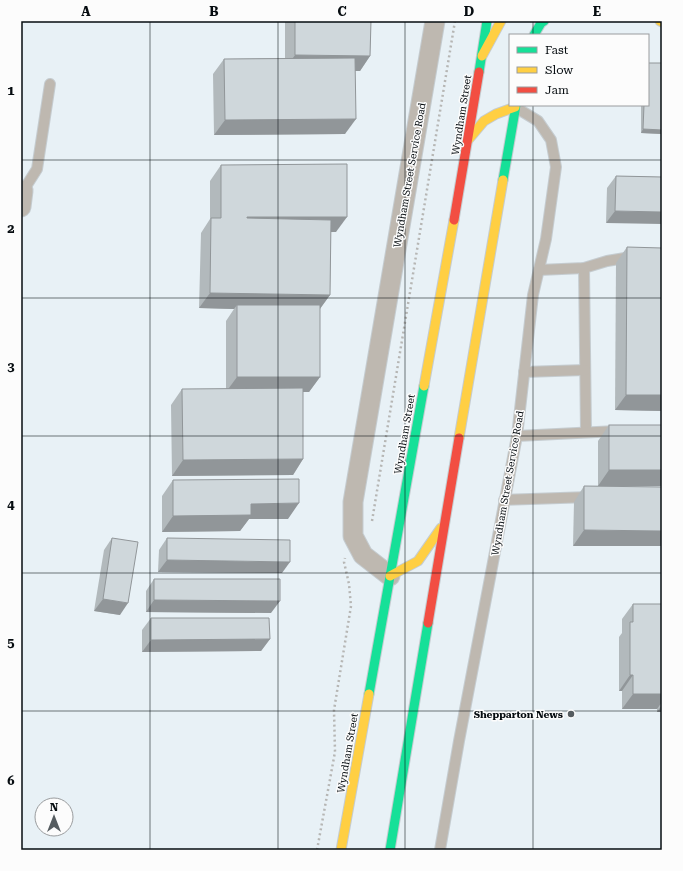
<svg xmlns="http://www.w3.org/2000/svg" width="683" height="871" font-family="'Roboto Serif',serif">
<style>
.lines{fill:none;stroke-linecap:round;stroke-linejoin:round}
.lane-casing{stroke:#c5ccd0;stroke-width:12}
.street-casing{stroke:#c5ccd0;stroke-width:21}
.fast-casing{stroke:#c5ccd0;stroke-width:11}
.slow-casing{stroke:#c5ccd0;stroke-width:11}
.jam-casing{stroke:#c5ccd0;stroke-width:11}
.path{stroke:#b6b6b4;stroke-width:2.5;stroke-dasharray:2 3;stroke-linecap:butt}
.lane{stroke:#beb8b0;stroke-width:10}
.street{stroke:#beb8b0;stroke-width:19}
.fast{stroke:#16e098;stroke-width:9}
.slow{stroke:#ffcf43;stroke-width:9}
.jam{stroke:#f24e42;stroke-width:9}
.wall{fill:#b2b9bc}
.shaded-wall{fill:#919699}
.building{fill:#cfd7db;stroke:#919699}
.grid{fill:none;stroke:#060c10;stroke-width:1;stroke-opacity:0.55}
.poi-dot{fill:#555c60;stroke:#fcfcfc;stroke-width:1.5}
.labels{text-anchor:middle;stroke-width:3;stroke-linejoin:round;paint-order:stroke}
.street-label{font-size:10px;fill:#060c10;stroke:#fcfcfc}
.poi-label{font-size:10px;font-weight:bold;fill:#060c10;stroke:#fcfcfc;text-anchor:end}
.neatline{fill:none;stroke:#060c10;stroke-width:1.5}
.grid-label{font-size:13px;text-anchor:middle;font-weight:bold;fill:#060c10}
</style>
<rect width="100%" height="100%" fill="#e8f1f6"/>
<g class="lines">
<defs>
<g id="lane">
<polyline points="23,191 37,169 50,84"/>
<polyline points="584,268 586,432"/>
<polyline points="539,270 584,268 607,261 631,257"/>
<polyline points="524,372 585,370"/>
<polyline points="517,436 617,431"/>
<polyline points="504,500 590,497"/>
<polyline points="440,850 459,741 517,436 533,295 546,239 556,167 551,140 538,121 515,107"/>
</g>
<g id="street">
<polyline points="21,190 23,191 21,207"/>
<polyline points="390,576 363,555 353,536 353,502 435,21"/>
</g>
<g id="fast">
<polyline points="534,35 541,23 544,21"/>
<polyline points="479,72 487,21"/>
<polyline points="503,180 516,105"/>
<polyline points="369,694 424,386"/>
<polyline points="390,850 428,623"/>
</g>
<g id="slow">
<polyline points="660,21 662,22"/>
<polyline points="482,56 501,21"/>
<polyline points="468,140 484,121 496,114 515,107"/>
<polyline points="424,386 454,220"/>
<polyline points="459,438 503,180"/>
<polyline points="390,576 418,561 441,528"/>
<polyline points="341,850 369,694"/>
</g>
<g id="jam">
<polyline points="454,220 479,72"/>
<polyline points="428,623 459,438"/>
</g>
</defs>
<use href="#lane" class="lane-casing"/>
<use href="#street" class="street-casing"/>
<use href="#fast" class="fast-casing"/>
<use href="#slow" class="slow-casing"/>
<use href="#jam" class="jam-casing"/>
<g class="path">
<polyline points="372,521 455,21"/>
<polyline points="317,850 335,752 334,710 351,606 349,584 344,562 345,558"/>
</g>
<use href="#lane" class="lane"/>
<use href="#street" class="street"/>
<use href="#fast" class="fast"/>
<use href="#slow" class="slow"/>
<use href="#jam" class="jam"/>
</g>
<g class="wall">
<polygon points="285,21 371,21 370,56 360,71 355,71 345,134 214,135 213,74 224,59 285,58"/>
<polygon points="662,63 662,134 641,133 641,105 648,105"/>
<polygon points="221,165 336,232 331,232 330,295 320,309 320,377 309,392 303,392 303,459 293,475 172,476 171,405 182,389 226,389 226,321 234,309 199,308 201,233 210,219 210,181"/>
<polygon points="616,176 662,177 606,223 607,188"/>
<polygon points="627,247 662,411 615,410 616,263"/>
<polygon points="609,425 662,425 662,486 598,486 598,441"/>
<polygon points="173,480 288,519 249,519 240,531 162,532 162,496"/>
<polygon points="584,486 662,487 573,546 574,502"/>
<polygon points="112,538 120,615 94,611 104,550"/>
<polygon points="167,538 282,573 158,572 159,550"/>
<polygon points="154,579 271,613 146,612 146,591"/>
<polygon points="633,604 662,604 662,712 657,712 657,709 622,709 622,691 619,691 619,637 622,633 622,619"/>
<polygon points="151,618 270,639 261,651 142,652 142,630"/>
</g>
<g class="shaded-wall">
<polygon points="295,55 370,56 360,71 284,71"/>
<polygon points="356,119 345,134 214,135 225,120"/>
<polygon points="643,129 662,130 662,134 641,133"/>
<polygon points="615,211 662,212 662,224 606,223"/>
<polygon points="247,217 347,217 336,232 236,233"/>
<polygon points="210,293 330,295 319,310 237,305 234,309 199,308"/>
<polygon points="237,377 320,377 309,392 226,392"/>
<polygon points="626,395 662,395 662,411 615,410"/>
<polygon points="303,459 293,475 172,476 183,460"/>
<polygon points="609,470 662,470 662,486 598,486"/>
<polygon points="299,503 288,519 249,519 240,531 162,532 173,516 251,504"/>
<polygon points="584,530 662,531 662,546 573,546"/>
<polygon points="167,560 290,562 282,573 158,572"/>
<polygon points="103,599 128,603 120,615 94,611"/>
<polygon points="154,600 280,601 271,613 146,612"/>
<polygon points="270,639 261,651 142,652 151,640"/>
<polygon points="630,675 633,675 622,691 619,691"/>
<polygon points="633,694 662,694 662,702 657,709 622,709"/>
<polygon points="662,705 662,712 657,712"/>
</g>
<g class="building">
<polygon points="295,21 371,21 370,56 295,55"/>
<polygon points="355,58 356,119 225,120 224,59"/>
<polygon points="648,63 662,63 662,130 643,129 644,105 648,105"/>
<polygon points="347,164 347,217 247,217 247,218 331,220 330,295 210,293 211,218 221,218 221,165"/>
<polygon points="616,176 662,177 662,212 615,211"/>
<polygon points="627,247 662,248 662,395 626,395"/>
<rect x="237" y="305" width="83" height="72"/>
<polygon points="303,388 303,459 183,460 182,389"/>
<rect x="609" y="425" width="53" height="45"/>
<polygon points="299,479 299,503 251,504 251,515 173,516 173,480"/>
<polygon points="584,486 662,487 662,531 584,530"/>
<polygon points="112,538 138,542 128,603 103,599"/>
<polygon points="167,538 290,540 290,562 167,560"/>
<polygon points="154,579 280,579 280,601 154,600"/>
<polygon points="633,604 662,604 662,694 633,694 633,675 630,675 630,622 633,622"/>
<polygon points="151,618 269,618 270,639 151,640"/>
</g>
<path class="grid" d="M150,21V850M278,21V850M405,21V850M533,21V35M533,105V850M21,160H662M21,298H662M21,436H662M21,573H662M21,711H662"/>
<circle class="poi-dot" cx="571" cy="714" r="4"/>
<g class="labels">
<g class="street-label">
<text transform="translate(461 115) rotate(-81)" y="4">Wyndham Street</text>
<text transform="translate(409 175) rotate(-80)" y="4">Wyndham Street Service Road</text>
<text transform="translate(404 434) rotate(-80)" y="4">Wyndham Street</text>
<text transform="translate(507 483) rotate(-80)" y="4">Wyndham Street Service Road</text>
<text transform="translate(347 753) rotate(-80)" y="4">Wyndham Street</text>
</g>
<g class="poi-label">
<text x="563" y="718">Shepparton News</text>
</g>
</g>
<rect width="683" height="871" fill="none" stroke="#fcfcfc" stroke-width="44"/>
<rect x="509" y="34" width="140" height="72" fill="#fcfcfc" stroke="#9a9c9e"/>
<rect x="517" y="47" width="20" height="6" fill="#16e098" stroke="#9a9c9e"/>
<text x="545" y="54" font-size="12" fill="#060c10">Fast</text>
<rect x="517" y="67" width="20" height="6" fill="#ffcf43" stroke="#9a9c9e"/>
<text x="545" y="74" font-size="12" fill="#060c10">Slow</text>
<rect x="517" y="87" width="20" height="6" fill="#f24e42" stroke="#9a9c9e"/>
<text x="545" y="94" font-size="12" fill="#060c10">Jam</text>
<g transform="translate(54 817)"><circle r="19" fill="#fcfcfc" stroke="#9a9c9e"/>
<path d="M0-3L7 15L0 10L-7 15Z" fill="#555c60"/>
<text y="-6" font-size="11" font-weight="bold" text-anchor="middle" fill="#060c10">N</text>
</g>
<rect x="22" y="22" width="639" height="827" class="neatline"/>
<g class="grid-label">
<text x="86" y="16">A</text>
<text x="214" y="16">B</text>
<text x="342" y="16">C</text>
<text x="469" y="16">D</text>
<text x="597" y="16">E</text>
<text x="11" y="95">1</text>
<text x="11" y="233">2</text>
<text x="11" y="371">3</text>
<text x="11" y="509">4</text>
<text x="11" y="647">5</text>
<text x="11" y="785">6</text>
</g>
</svg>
